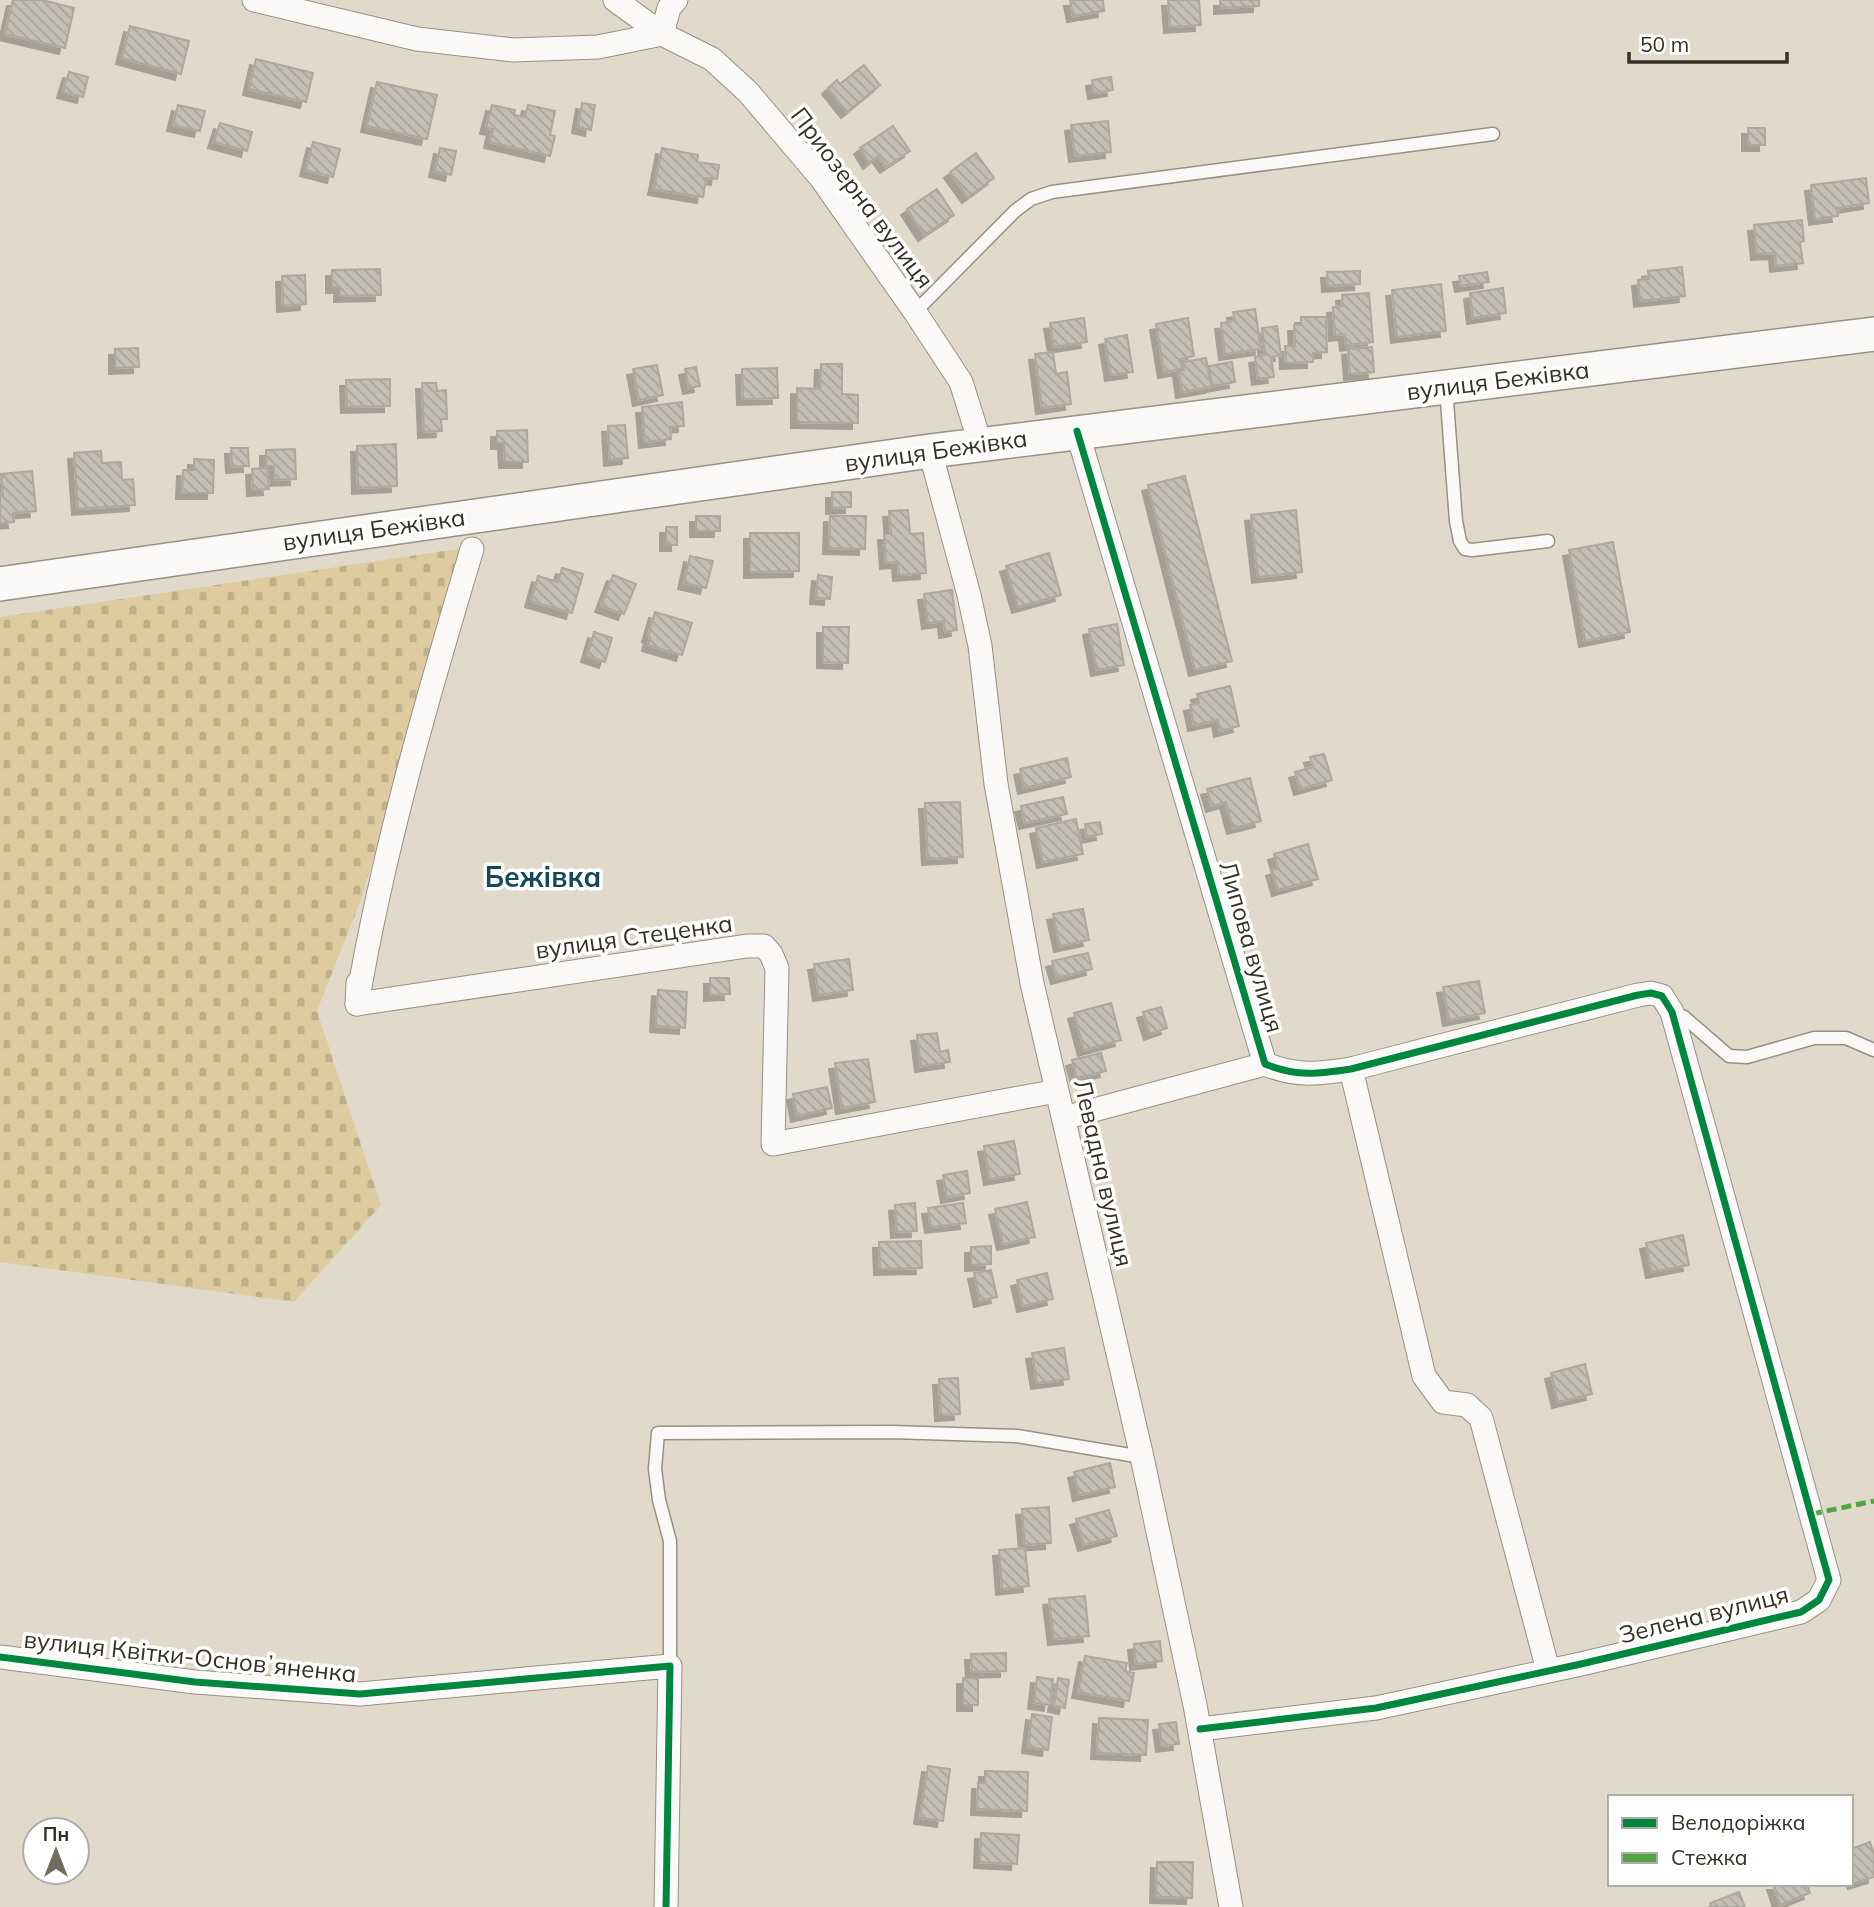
<svg xmlns="http://www.w3.org/2000/svg" width="1874" height="1907" font-family="Mulish,sans-serif">
<style>
.cemetery{fill:url(#cemetery-stones)}
.building{fill:url(#building-back-hatch);stroke:#ada89c;stroke-width:2;filter:url(#shadow)}
.lines{fill:none;stroke-linecap:round;stroke-linejoin:round}
.service-casing{stroke:#969185;stroke-width:15}
.minor-casing{stroke:#969185;stroke-width:25}
.secondary-casing{stroke:#969185;stroke-width:36}
.service{stroke:#faf9f7;stroke-width:12}
.minor{stroke:#faf9f7;stroke-width:23}
.secondary{stroke:#faf9f7;stroke-width:33}
.quiet{stroke:#53a442;stroke-width:5;stroke-dasharray:10 5;stroke-linecap:butt}
.cycleway-casing{stroke:#fff;stroke-width:11}
.cycleway{stroke:#00873e;stroke-width:7}
.labels{text-anchor:middle;stroke-width:7;stroke-linejoin:round;paint-order:stroke}
.street-label{font-size:24px;fill:#343024;stroke:#fff}
.quarter-label{font-size:28px;font-weight:bold;fill:#144959;stroke:#fff}
</style>
<defs>
<pattern id="cemetery-stones" width="16" height="16" patternUnits="userSpaceOnUse" patternTransform="scale(1.75)"><rect width="16" height="16" fill="#decca0"/><path d="M2 7V4a2 2 0 0 1 4 0v3zM10 15v-3a2 2 0 0 1 4 0v3z" fill="#bfb08a"/></pattern>
<pattern id="building-back-hatch" width="6" height="6" patternUnits="userSpaceOnUse" patternTransform="scale(1.75)"><rect width="6" height="6" fill="#c4bfb3"/><path d="M-1 5l2 2M0 0l6 6M5-1l2 2" fill="none" stroke="#a9a49a"/></pattern>
<filter id="shadow"><feDropShadow dx="-6" dy="6" stdDeviation="0" flood-color="#0004"/></filter>
</defs>
<rect width="100%" height="100%" fill="#e1daca"/>
<polygon class="cemetery" points="464,548 361,900 317,1011 381,1205 294,1302 0,1262 0,617"/>
<g class="building">
<polygon points="13,0 42,0 74,8 65,48 5,34"/>
<polygon points="1070,0 1103,0 1104,11 1073,16"/>
<polygon points="1168,0 1199,0 1201,25 1170,27"/>
<polygon points="1220,0 1259,0 1259,6 1220,8"/>
<polygon points="130,26 189,41 181,74 122,58"/>
<polygon points="256,59 313,73 306,102 249,89"/>
<polygon points="864,65 880,85 847,112 828,88 837,80 840,84"/>
<polygon points="69,72 88,77 83,97 63,92"/>
<polygon points="1111,77 1113,90 1094,93 1092,80"/>
<polygon points="377,82 437,95 427,139 367,126"/>
<polygon points="582,103 595,105 591,130 578,127"/>
<polygon points="178,105 205,111 200,131 173,125"/>
<polygon points="492,105 515,110 514,115 525,117 528,105 555,111 550,135 555,136 550,156 490,142 493,129 486,128"/>
<polygon points="1108,121 1111,152 1075,156 1071,125"/>
<polygon points="220,123 252,132 247,151 214,142"/>
<polygon points="893,126 910,151 886,167 878,156 869,163 860,148"/>
<rect x="1748" y="128" width="17" height="17"/>
<polygon points="313,142 340,149 333,177 306,170"/>
<polygon points="440,148 456,151 451,175 435,171"/>
<polygon points="662,148 698,155 697,162 719,165 717,179 706,178 703,197 654,189"/>
<polygon points="976,153 994,178 968,197 950,172"/>
<polygon points="1866,178 1869,203 1837,208 1838,216 1815,219 1811,185"/>
<polygon points="937,189 954,215 924,235 907,209"/>
<polygon points="1802,220 1804,241 1800,242 1803,263 1776,266 1775,253 1757,254 1754,225"/>
<polygon points="1682,267 1685,296 1640,301 1638,280 1649,279 1648,271"/>
<polygon points="380,269 381,295 340,296 340,287 332,287 332,270"/>
<polygon points="1360,271 1360,284 1328,286 1327,272"/>
<polygon points="1487,272 1489,282 1461,286 1459,276"/>
<polygon points="305,275 306,304 283,306 282,276"/>
<polygon points="1441,284 1446,331 1397,337 1392,290"/>
<polygon points="1503,288 1506,313 1473,318 1470,293"/>
<polygon points="1369,293 1373,342 1346,345 1345,334 1335,335 1333,307 1343,306 1342,295"/>
<polygon points="1255,309 1261,349 1225,354 1221,323 1235,321 1233,312"/>
<polygon points="1301,317 1326,317 1327,352 1313,353 1313,362 1286,363 1285,346 1295,346 1294,325 1301,325"/>
<polygon points="1084,318 1087,342 1054,347 1050,323"/>
<polygon points="1188,318 1194,356 1180,359 1182,369 1164,372 1156,324"/>
<polygon points="1277,326 1281,355 1271,357 1274,377 1258,379 1255,357 1265,355 1262,328"/>
<polygon points="1127,335 1133,372 1111,375 1105,339"/>
<polygon points="1372,347 1374,372 1350,374 1348,349"/>
<polygon points="138,348 139,367 115,368 115,349"/>
<polygon points="1053,352 1056,374 1067,372 1071,404 1042,408 1035,354"/>
<polygon points="1206,358 1211,387 1182,392 1179,371 1184,370 1183,362"/>
<polygon points="1232,362 1235,382 1212,386 1209,366"/>
<polygon points="821,364 842,364 842,394 858,395 858,423 797,422 797,388 820,389"/>
<polygon points="657,365 663,395 639,400 633,369"/>
<polygon points="696,367 700,386 689,388 685,369"/>
<polygon points="777,368 778,398 743,399 742,369"/>
<polygon points="390,379 390,406 347,407 346,380"/>
<polygon points="422,383 436,383 437,391 446,390 447,419 441,419 442,431 424,432"/>
<polygon points="682,402 684,426 670,427 671,439 645,442 642,407"/>
<polygon points="625,425 628,458 610,460 608,426"/>
<polygon points="527,430 528,462 505,462 504,443 497,443 497,431"/>
<polygon points="396,444 397,486 358,488 357,446"/>
<polygon points="231,448 248,448 249,466 232,467"/>
<polygon points="295,449 296,479 274,480 274,466 266,466 266,450"/>
<polygon points="101,451 102,463 121,462 122,480 133,479 135,505 78,509 74,453"/>
<polygon points="194,459 214,460 213,493 182,493 183,470 194,470"/>
<polygon points="267,468 269,489 253,490 252,469"/>
<polygon points="32,471 36,511 13,513 14,522 0,523 0,495 3,495 1,474"/>
<polygon points="1185,476 1232,661 1195,670 1148,485"/>
<polygon points="832,492 851,492 851,507 832,508"/>
<polygon points="908,510 910,534 923,533 926,573 899,575 898,562 886,563 884,534 891,534 889,511"/>
<polygon points="1296,510 1302,572 1258,577 1251,515"/>
<rect x="696" y="516" width="24" height="15"/>
<polygon points="830,516 866,516 865,549 829,548"/>
<rect x="666" y="527" width="11" height="18"/>
<polygon points="750,533 799,533 799,571 750,572"/>
<polygon points="1613,542 1630,632 1585,641 1569,550"/>
<polygon points="1049,553 1061,595 1018,607 1006,566"/>
<polygon points="690,556 713,561 706,588 684,583"/>
<polygon points="562,568 583,574 572,613 531,601 538,576 558,582"/>
<polygon points="613,575 636,584 624,614 601,606"/>
<polygon points="818,575 832,577 830,599 816,598"/>
<polygon points="952,590 957,630 945,632 944,621 928,623 924,594"/>
<polygon points="655,612 692,623 682,655 648,645 650,637 648,636"/>
<polygon points="1117,624 1124,665 1097,670 1089,629"/>
<polygon points="823,627 849,627 848,663 823,662"/>
<polygon points="594,632 612,638 605,662 587,656"/>
<polygon points="1230,686 1239,726 1220,731 1218,720 1194,725 1190,705 1199,703 1197,694"/>
<polygon points="1324,754 1332,780 1300,789 1295,772 1313,767 1310,757"/>
<polygon points="1067,758 1071,777 1024,788 1020,769"/>
<polygon points="1250,778 1261,821 1233,828 1226,802 1212,806 1207,789"/>
<polygon points="1063,797 1067,814 1025,823 1021,806"/>
<polygon points="960,802 963,857 928,859 925,803"/>
<polygon points="1076,819 1083,854 1043,862 1036,828"/>
<polygon points="1100,822 1102,834 1087,837 1085,824"/>
<polygon points="1308,844 1318,879 1278,890 1272,870 1278,868 1274,854"/>
<polygon points="1083,909 1089,940 1060,946 1053,914"/>
<polygon points="1088,953 1092,969 1057,978 1052,961"/>
<polygon points="849,959 853,990 819,995 814,964"/>
<polygon points="710,978 729,978 730,994 710,995"/>
<polygon points="1479,981 1485,1013 1449,1020 1443,987"/>
<polygon points="658,990 687,992 685,1028 656,1026"/>
<polygon points="1111,1003 1121,1040 1084,1050 1074,1013"/>
<polygon points="1161,1007 1167,1028 1150,1034 1143,1012"/>
<polygon points="937,1033 940,1052 948,1050 950,1062 921,1066 917,1035"/>
<polygon points="1101,1053 1106,1071 1077,1078 1072,1060"/>
<polygon points="868,1059 875,1102 842,1108 835,1063"/>
<polygon points="827,1087 832,1108 797,1116 793,1094"/>
<polygon points="1014,1141 1020,1174 990,1179 984,1146"/>
<polygon points="967,1171 970,1193 947,1197 943,1175"/>
<polygon points="1027,1202 1035,1237 1003,1244 995,1209"/>
<polygon points="915,1203 917,1231 897,1232 895,1205"/>
<polygon points="963,1203 966,1223 931,1227 928,1208"/>
<polygon points="1683,1235 1689,1265 1652,1272 1646,1243"/>
<polygon points="921,1241 922,1268 880,1269 879,1242"/>
<polygon points="991,1246 991,1264 971,1265 971,1247"/>
<polygon points="991,1270 997,1297 980,1301 974,1273"/>
<polygon points="1047,1273 1053,1299 1023,1306 1017,1280"/>
<polygon points="1064,1348 1069,1379 1037,1383 1032,1353"/>
<polygon points="1585,1364 1592,1394 1558,1402 1551,1373"/>
<polygon points="958,1378 960,1414 941,1415 939,1379"/>
<polygon points="1110,1463 1115,1487 1079,1495 1074,1472"/>
<polygon points="1049,1507 1051,1543 1025,1545 1022,1509"/>
<polygon points="1109,1510 1117,1536 1084,1545 1076,1519"/>
<polygon points="1025,1548 1029,1586 1002,1589 999,1550"/>
<polygon points="1085,1596 1089,1636 1054,1639 1049,1599"/>
<polygon points="1160,1641 1162,1661 1136,1664 1134,1644"/>
<polygon points="1006,1653 1006,1671 972,1672 971,1654"/>
<polygon points="1085,1656 1127,1663 1125,1671 1134,1673 1129,1701 1078,1692"/>
<polygon points="1037,1677 1053,1679 1050,1705 1034,1703"/>
<rect x="963" y="1678" width="15" height="27"/>
<polygon points="1058,1678 1069,1680 1065,1708 1054,1706"/>
<polygon points="1032,1714 1052,1717 1048,1750 1028,1747"/>
<polygon points="1099,1718 1148,1720 1146,1755 1097,1753"/>
<polygon points="1176,1722 1179,1744 1162,1746 1159,1724"/>
<polygon points="928,1766 950,1769 943,1821 920,1818"/>
<polygon points="985,1771 1028,1772 1027,1811 977,1809 978,1783 985,1783"/>
<polygon points="981,1833 1019,1835 1017,1864 980,1862"/>
<polygon points="1870,1842 1874,1854 1874,1877 1854,1883 1851,1875 1851,1849"/>
<polygon points="1157,1862 1193,1862 1192,1898 1156,1897"/>
<polygon points="1773,1884 1807,1884 1810,1893 1780,1905"/>
<polygon points="1739,1892 1745,1907 1711,1907 1710,1903"/>
</g>
<g class="lines">
<defs>
<g id="service">
<polyline points="915,312 1015,211 1031,199 1052,192 1493,134"/>
<polyline points="1446,388 1456,521 1460,541 1465,549 1472,550 1548,541"/>
<polyline points="1672,1012 1684,1017 1729,1056 1747,1057 1814,1038 1846,1038 1874,1050"/>
<polyline points="670,1666 670,1541 659,1500 655,1469 658,1433 892,1432 1017,1436 1142,1457"/>
</g>
<g id="minor">
<polyline points="254,0 417,39 513,50 598,47 662,34"/>
<polyline points="615,0 662,34 712,59 748,92 821,178 915,312 961,382 981,446"/>
<polyline points="662,34 669,8 676,0"/>
<path d="M1077,431L1265,1064C1297,1077 1318,1074 1351,1069L1638,995L1651,993L1662,996L1672,1012L1829,1580L1819,1600L1801,1612L1581,1664L1376,1708L1200,1729"/>
<polyline points="930,451 969,595 980,646 996,784 1032,983 1142,1457 1195,1705 1231,1907"/>
<path d="M358,983L357,1004C383,850 427,699 472,549"/>
<polyline points="357,1004 747,946 764,946 771,954 777,968 773,1144 1057,1091"/>
<polyline points="1351,1069 1424,1376 1443,1402 1467,1405 1481,1418 1548,1670"/>
<polyline points="1064,1118 1265,1064"/>
<polyline points="0,1657 195,1682 360,1694 670,1666 666,1907"/>
</g>
<polyline id="secondary" points="0,584 930,451 1874,334"/>
</defs>
<use href="#service" class="service-casing"/>
<use href="#minor" class="minor-casing"/>
<use href="#secondary" class="secondary-casing"/>
<use href="#service" class="service"/>
<use href="#minor" class="minor"/>
<use href="#secondary" class="secondary"/>
<polyline class="quiet" points="1812,1514 1874,1501"/>
<defs>
<g id="cycleway">
<path d="M1077,431L1265,1064C1297,1077 1318,1074 1351,1069L1638,995L1651,993L1662,996L1672,1012L1829,1580L1819,1600L1801,1612L1581,1664L1376,1708L1200,1729"/>
<polyline points="0,1657 195,1682 360,1694 670,1666 666,1907"/>
</g>
</defs>
<use href="#cycleway" class="cycleway-casing"/>
<use href="#cycleway" class="cycleway"/>
</g>
<g class="labels">
<g class="street-label">
<text transform="translate(862 198) rotate(53)" y="8">Приозерна вулиця</text>
<text transform="translate(1498 381) rotate(-7)" y="8">вулиця Бежівка</text>
<text transform="translate(936 451) rotate(-8)" y="8">вулиця Бежівка</text>
<text transform="translate(374 530) rotate(-8)" y="8">вулиця Бежівка</text>
<text transform="translate(634 937) rotate(-8)" y="8">вулиця Стеценка</text>
<text transform="translate(1251 947) rotate(74)" y="8">Липова вулиця</text>
<text transform="translate(1103 1173) rotate(77)" y="8">Левадна вулиця</text>
<text transform="translate(1704 1615) rotate(-14)" y="8">Зелена вулиця</text>
<text transform="translate(190 1657) rotate(6)" y="8">вулиця Квітки-Основʼяненка</text>
</g>
<g class="quarter-label">
<text x="543" y="887">Бежівка</text>
</g>
</g>
<rect x="1608" y="1795" width="245" height="91" fill="#ffffff" stroke="#aeaca7" stroke-width="2"/>
<rect x="1622" y="1818" width="35" height="10" fill="#00873e" stroke="#aeaca7" stroke-width="2"/>
<text x="1671" y="1830" font-size="21" fill="#343024">Велодоріжка</text>
<rect x="1622" y="1853" width="35" height="10" fill="#53a442" stroke="#aeaca7" stroke-width="2"/>
<text x="1671" y="1865" font-size="21" fill="#343024">Стежка</text>
<g transform="translate(56 1851)"><circle r="33" fill="#ffffff" stroke="#aeaca7" stroke-width="2"/>
<path d="M0-5L12 26L0 18L-12 26Z" fill="#716c5e"/>
<text y="-10" font-size="19" font-weight="bold" text-anchor="middle" fill="#343024">Пн</text>
</g>
<path d="M1629 52v10h158v-10" fill="none" stroke="#343024" stroke-width="3.5"/>
<text x="1640" y="52" font-size="21" fill="#343024" stroke="#ffffff" stroke-width="5" paint-order="stroke">50 m</text>
</svg>
